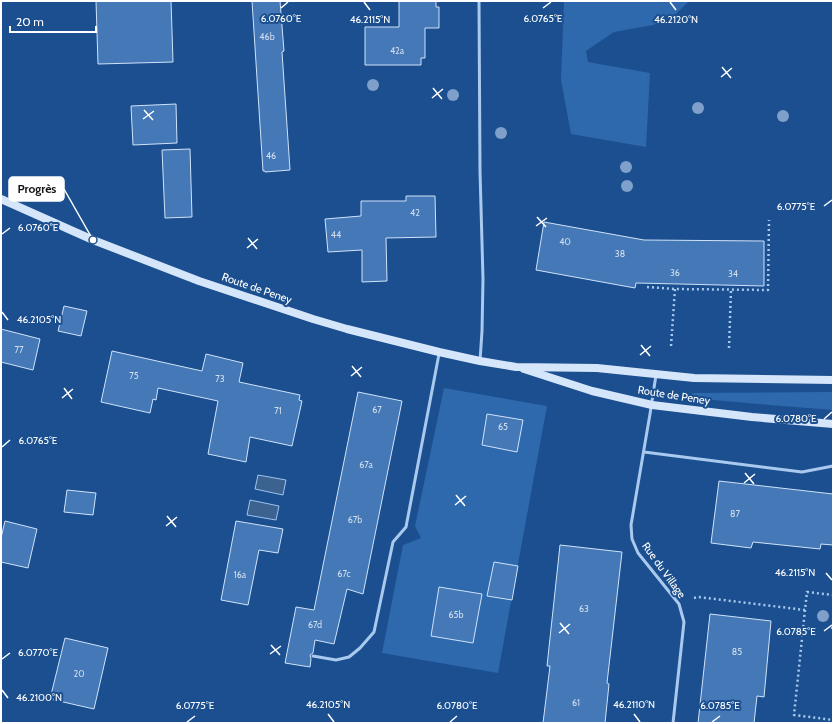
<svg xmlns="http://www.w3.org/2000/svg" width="834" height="724" font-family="Cabin,sans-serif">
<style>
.green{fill:#2e69ad}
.water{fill:#3c6290;stroke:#9cc4f0}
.building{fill:#4478b7;stroke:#cfe3fa}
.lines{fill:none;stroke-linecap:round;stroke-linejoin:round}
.path{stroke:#a9c9ee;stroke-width:2.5;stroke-dasharray:2 3;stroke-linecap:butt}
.service{stroke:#a9c9ee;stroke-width:3}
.secondary{stroke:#d6e6fa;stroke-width:8}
.tree{fill:#7ea0ca}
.ticks{fill:none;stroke:#fff;stroke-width:1.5}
.labels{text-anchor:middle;stroke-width:4;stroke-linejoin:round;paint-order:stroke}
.number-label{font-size:9px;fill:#d0dded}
.street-label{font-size:11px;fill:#fff;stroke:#1b4f8f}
.ticks-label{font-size:10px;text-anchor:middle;fill:#fff;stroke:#1b4f8f;stroke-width:4;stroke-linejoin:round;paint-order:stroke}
.leader{fill:none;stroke:#fff;stroke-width:1.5}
.callout-dot{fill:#fff;stroke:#1b4f8f;stroke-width:1.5}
.callout{fill:#fff;stroke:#fff;stroke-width:1.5}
.callout-label{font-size:12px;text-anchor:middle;font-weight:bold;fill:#111}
</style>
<rect width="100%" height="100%" fill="#1b4f8f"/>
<g class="green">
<polygon points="564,1 689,1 672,18 653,25 614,32 586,51 588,62 650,73 646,147 571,134 561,80"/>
<polygon points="444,388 547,406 498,673 382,653 403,545 421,538 415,526"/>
<polygon points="833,392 833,410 769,405 691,398 692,393"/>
</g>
<g class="water">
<polygon points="258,475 286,480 283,495 255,489"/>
<polygon points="250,500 279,506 276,520 247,515"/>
</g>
<g class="building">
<polygon points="96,1 171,1 173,62 98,64"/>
<polygon points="252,1 280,1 284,51 282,52 290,170 265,172 265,171 263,171"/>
<polygon points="399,1 436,1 436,7 439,7 439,28 425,28 425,58 421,58 421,65 365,65 365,27 399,27"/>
<polygon points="176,104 177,143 133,145 131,106"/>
<polygon points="190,149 192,217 165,218 162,150"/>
<polygon points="406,196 435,196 436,237 386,238 387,281 362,282 362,250 328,252 325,219 361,216 361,201 406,201"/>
<polygon points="544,222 644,240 764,241 764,286 636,283 635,288 536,270"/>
<polygon points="64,306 87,311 81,336 58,331"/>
<polygon points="1,329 40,339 33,370 1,362"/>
<polygon points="112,351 202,371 206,354 243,363 239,382 300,395 299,400 302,401 292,446 250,437 246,462 208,454 218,401 158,388 156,400 153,399 150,413 101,402"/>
<polygon points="358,392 402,401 363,594 347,589 334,644 315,640 313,653 310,655 311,659 310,667 285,663 296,607 314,610"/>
<polygon points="487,414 523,420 517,452 482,445"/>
<polygon points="719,481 833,494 833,545 821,544 820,549 753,542 751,548 711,543"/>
<polygon points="67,490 96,493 93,515 64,512"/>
<polygon points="5,521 37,529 28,568 1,562 1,538"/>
<polygon points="236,521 283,529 278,553 259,550 248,605 221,600"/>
<polygon points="560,545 622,552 607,683 609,684 605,723 543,723 550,666 547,666"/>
<polygon points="494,562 518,566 512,600 487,596"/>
<polygon points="439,587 482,594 473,643 431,636"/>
<polygon points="710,614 771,621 764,697 757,696 754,723 698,723"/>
<polygon points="65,638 108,648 94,709 50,699"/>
</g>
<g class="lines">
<g class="path">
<polyline points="647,287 675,289 768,290 769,220"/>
<polyline points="671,346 675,289"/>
<polyline points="729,348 731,290"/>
<polyline points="694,598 698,597 715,599 805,610 807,592 833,595"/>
<polyline points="805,610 794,715 833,720"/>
<polyline points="832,629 833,624"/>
</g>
<g class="service">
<polyline points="479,1 480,171 483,279 482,331 480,361"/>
<polyline points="656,375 650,414 631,525 632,539 638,553 679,604 684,622 673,723"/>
<polyline points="644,452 802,472 833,466"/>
<polyline points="313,656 336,660 349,657 360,648 374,632 393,542 406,527 439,354"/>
</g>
<g class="secondary">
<polyline points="1,199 93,240 199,281 313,319 347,329 439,352 480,361 516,367 597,368 694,378 833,380"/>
<polyline points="524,369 592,391 652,405 752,417 833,424"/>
</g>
</g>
<g class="tree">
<circle cx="373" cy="85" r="6"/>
<circle cx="453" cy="95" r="6"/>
<circle cx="698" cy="108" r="6"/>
<circle cx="783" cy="116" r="6"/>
<circle cx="501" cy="133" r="6"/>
<circle cx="626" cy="167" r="6"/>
<circle cx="627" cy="186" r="6"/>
<circle cx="823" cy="616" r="6"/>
</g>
<path class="ticks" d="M364,2L370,10M670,2L676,10M281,8L288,2M543,8L551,2M722,67L731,78M721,77L732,68M433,88L442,99M432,98L443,89M144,110L153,120M143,119L154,111M824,206L832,200M537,217L546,227M536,226L547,218M2,234L10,228M248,238L257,249M247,248L258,239M2,312L8,320M641,345L650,356M640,355L651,346M352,366L361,377M351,376L362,367M64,388L72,399M62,398L73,389M824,419L832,412M2,447L10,440M745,473L754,484M744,483L755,474M456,495L465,506M455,505L466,496M167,516L176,527M166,526L177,517M826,573L832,580M560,623L569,634M824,631L832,625M559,633L570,624M271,645L280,655M270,654L281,646M2,659L10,653M2,690L8,698M328,714L334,722M634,714L640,722M187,722L195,716M450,722L457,716M712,722L720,716"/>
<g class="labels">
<g class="number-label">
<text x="267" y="40">46b</text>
<text x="397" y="54">42a</text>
<text x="271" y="159">46</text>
<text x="415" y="216">42</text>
<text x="336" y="238">44</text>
<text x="565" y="245">40</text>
<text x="620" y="257">38</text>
<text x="675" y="276">36</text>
<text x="733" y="277">34</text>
<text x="19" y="353">77</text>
<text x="134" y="379">75</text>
<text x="220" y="382">73</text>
<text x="377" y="413">67</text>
<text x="278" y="414">71</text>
<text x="503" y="430">65</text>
<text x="366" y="468">67a</text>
<text x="735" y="517">87</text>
<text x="355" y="523">67b</text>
<text x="344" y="577">67c</text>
<text x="240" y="578">16a</text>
<text x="584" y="612">63</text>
<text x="456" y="618">65b</text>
<text x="315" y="628">67d</text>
<text x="737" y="655">85</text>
<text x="79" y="677">20</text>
<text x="576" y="706">61</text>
</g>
<g class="street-label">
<text transform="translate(257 288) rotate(19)" y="4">Route de Peney</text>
<text transform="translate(674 395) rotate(9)" y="4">Route de Peney</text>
<text transform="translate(664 570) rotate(54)" y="4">Rue du Village</text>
</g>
</g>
<g class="ticks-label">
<text x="281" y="22">6.0760°E</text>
<text x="543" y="22">6.0765°E</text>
<text x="370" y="23">46.2115°N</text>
<text x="676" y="23">46.2120°N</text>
<text x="796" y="210">6.0775°E</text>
<text x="38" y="231">6.0760°E</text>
<text x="39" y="323">46.2105°N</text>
<text x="796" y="422">6.0780°E</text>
<text x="38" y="444">6.0765°E</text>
<text x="795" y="576">46.2115°N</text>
<text x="796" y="635">6.0785°E</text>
<text x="38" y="656">6.0770°E</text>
<text x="39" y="701">46.2100°N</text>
<text x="328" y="708">46.2105°N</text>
<text x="634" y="708">46.2110°N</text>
<text x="195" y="709">6.0775°E</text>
<text x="457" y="709">6.0780°E</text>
<text x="720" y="709">6.0785°E</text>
</g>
<path class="leader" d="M93 240L64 189"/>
<circle class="callout-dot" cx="93" cy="240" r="4"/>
<rect class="callout" x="9" y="177" width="55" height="24" rx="4"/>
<g class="callout-label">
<text x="37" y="193">Progrès</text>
</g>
<rect width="834" height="724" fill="none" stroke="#ffffff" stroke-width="4"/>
<path d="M10 26v6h86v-6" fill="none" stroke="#ffffff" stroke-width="2"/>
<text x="16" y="26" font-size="12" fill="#ffffff" stroke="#1b4f8f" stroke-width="3" paint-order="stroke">20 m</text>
</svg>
